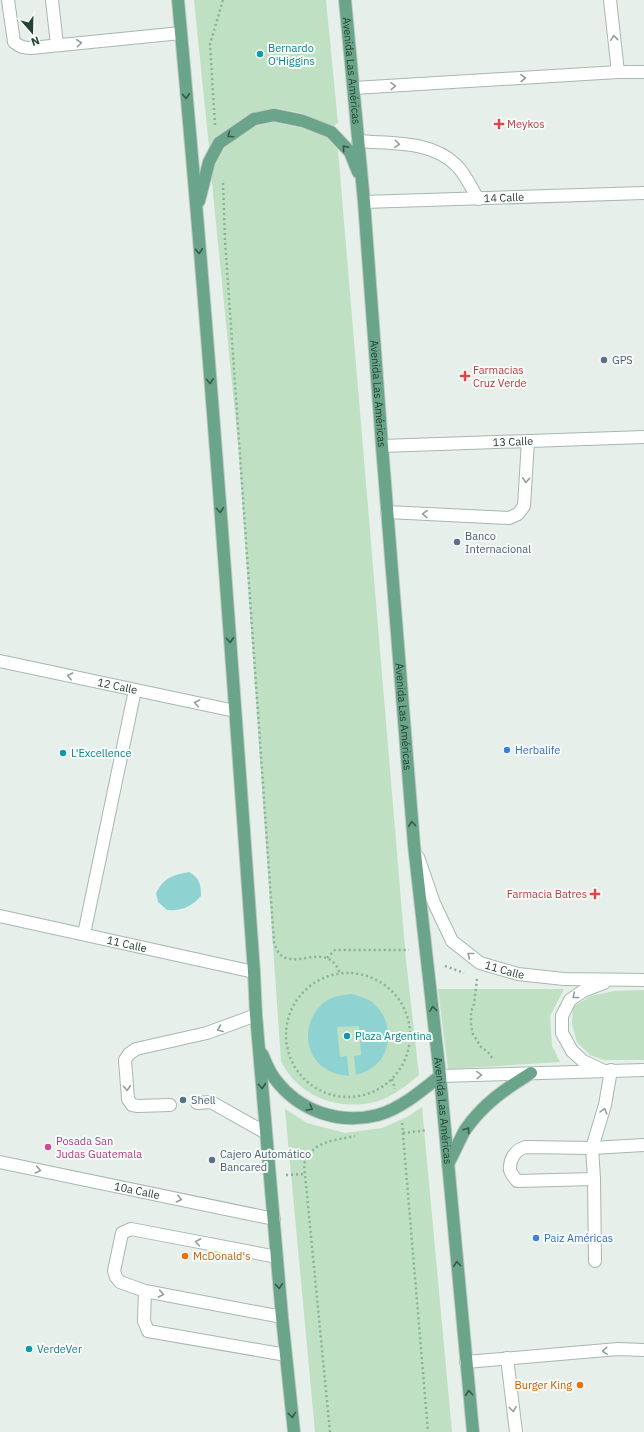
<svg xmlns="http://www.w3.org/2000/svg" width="644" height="1432" font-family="'IBM Plex Sans',sans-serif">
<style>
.green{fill:#bfe0c2}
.water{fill:#8ed3d1}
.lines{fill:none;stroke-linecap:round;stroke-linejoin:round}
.service-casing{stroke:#a8b7af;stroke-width:14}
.minor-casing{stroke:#a8b7af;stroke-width:14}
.secondary-casing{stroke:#a4bbaf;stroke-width:14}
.primary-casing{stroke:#c2cac6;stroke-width:14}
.path{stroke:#86b29c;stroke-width:2.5;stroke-dasharray:2 3;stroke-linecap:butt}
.service{stroke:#fff;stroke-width:12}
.minor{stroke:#fff;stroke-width:12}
.secondary{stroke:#fff;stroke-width:12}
.primary{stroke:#6aa48a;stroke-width:12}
.oneway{stroke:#92a09a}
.oneway2{stroke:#365a4a}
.culture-dot{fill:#0f9aa8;stroke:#f7fbf8;stroke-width:1.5}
.health-dot{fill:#e0444e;stroke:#f7fbf8;stroke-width:1.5}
.service-dot{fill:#5c6f8a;stroke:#f7fbf8;stroke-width:1.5}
.shop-dot{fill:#3f7fe0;stroke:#f7fbf8;stroke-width:1.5}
.hotel-dot{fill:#d1479c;stroke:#f7fbf8;stroke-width:1.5}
.food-dot{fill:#e8710a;stroke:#f7fbf8;stroke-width:1.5}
.labels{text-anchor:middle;stroke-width:4;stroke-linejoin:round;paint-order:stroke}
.culture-label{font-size:11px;fill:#0d838f;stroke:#f7fbf8;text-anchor:start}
.street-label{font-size:11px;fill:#244134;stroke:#f7fbf8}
.health-label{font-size:11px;fill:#be3a42;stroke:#f7fbf8;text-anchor:start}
.service-label{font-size:11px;fill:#4e5e75;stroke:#f7fbf8;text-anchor:start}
.shop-label{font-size:11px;fill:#366cbe;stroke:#f7fbf8;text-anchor:start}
.hotel-label{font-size:11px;fill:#b23c85;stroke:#f7fbf8;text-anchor:start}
.food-label{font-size:11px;fill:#c56008;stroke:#f7fbf8;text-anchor:start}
</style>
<rect width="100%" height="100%" fill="#e6efe9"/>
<g class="green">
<polygon points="194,0 326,0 338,123 332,127 305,114 275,108 251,113 214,138 209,147"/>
<path d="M274,122L301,128L327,138L338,150L406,960L419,1075C407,1085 391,1098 375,1102C337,1111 298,1096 281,1061L238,443L211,173L225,147L256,126Z"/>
<polygon points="438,989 564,989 550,1016 552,1046 560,1062 448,1069"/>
<polygon points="644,990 644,1060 604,1060 590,1055 577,1042 572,1024 573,1007 591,996 614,991"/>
<polygon points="422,1107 452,1432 315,1432 285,1109 307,1123 345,1133 382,1128 407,1117"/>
</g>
<g class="water">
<path d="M189,872C200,878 201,885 201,896C191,907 182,911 167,910L158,902L156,893C166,876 171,876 189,872Z"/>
<path d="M352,994C362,997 371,999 377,1007C393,1023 392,1054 373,1067C368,1071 362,1073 356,1075L354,1056L361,1055L359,1026L337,1027L340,1057L347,1056L349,1076C341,1075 334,1074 326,1069C301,1054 303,1017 326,1001C334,996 343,995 352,994Z"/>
</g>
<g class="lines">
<defs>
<g id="service">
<path d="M8,0L14,42C20,47 24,48 31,48L181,33"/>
<polyline points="52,0 57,45"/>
<polyline points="618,72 644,72"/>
<polyline points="354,88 618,72 610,0"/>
<path d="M358,141C391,144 431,140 456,165C464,172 472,189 478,199"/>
<polyline points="387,512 509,518 518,514 524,506 528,441"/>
<polyline points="197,1103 211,1102 266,1133"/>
<polyline points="170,1105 138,1106 132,1105 128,1099 125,1060 129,1054 136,1049 207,1033 256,1015"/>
<path d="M594,1179L517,1181C515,1178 511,1174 510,1170C509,1159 516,1149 526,1147L592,1148L644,1145"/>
<polyline points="277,1257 131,1229 122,1233 114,1271 116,1277 120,1282 145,1291 282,1317"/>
<polyline points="595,1261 594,1179 592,1148 605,1105 611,1070"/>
<polyline points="145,1291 144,1321 148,1331 286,1355"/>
<polyline points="507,1358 516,1432"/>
<polyline points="466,1362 618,1349 644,1350"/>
</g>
<g id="minor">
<path id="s1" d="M364,202L644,193"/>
<path id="s2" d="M382,446L644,437"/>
<path id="s3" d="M0,661L235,711"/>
<path id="s4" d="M0,916L254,972"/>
<polyline points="84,934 135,690"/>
<path id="s5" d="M0,1162L274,1219"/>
</g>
<g id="secondary">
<path id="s6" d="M418,857L434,903L452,941L480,963L518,974L564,979L644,980"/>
<polyline points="602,1070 583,1061 572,1051 562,1033 562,1016 570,1000 583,991 604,983"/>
<polyline points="440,1076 644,1070"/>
</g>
<g id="primary">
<path d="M178,0C208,323 231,648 254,972L256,1015L282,1317L294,1432"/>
<path id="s7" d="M345,0L364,202L382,446L414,845L440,1076L473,1432"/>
<polyline points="199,201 209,162 219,143 254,119 274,115 303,121 331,132 350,152 358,172"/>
<path d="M262,1054C266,1062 269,1072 275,1079C299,1111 339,1125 378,1115C400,1109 423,1090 440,1076"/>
<path d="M448,1164C454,1153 459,1141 465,1130C484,1103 504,1090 531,1073"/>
</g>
</defs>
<use href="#service" class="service-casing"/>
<use href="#minor" class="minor-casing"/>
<use href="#secondary" class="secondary-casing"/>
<use href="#primary" class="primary-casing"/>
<g class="path">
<polyline points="215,125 210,44 223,0"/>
<path d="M223,183L225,240L274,942C284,982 327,934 340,974"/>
<polyline points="327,958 335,950 409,950"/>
<polyline points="445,966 464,973"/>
<circle cx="348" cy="1035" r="62"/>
<polyline points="477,979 474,1004 471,1012 471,1026 473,1034 481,1047 488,1052 492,1058"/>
<polyline points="392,1079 395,1089"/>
<polyline points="402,1123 428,1432"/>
<polyline points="403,1133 428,1130"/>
<polyline points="286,1175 305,1174"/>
<path d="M330,1432L304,1164C313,1140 334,1141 355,1136"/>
</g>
<use href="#service" class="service"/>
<use href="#minor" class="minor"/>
<use href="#secondary" class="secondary"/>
<use href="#primary" class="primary"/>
</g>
<defs><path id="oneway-chevron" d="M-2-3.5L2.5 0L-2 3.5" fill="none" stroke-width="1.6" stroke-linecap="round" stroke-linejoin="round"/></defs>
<g class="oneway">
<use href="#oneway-chevron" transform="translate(614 38) rotate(-96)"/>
<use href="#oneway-chevron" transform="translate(79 43) rotate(-6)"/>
<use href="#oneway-chevron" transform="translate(523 78) rotate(-3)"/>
<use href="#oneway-chevron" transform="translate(393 86) rotate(-3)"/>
<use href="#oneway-chevron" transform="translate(397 144) rotate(5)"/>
<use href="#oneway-chevron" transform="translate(526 480) rotate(93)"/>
<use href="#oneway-chevron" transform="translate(425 514) rotate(-178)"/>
<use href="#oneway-chevron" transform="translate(70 676) rotate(-168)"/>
<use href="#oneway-chevron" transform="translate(197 703) rotate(-168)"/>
<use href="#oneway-chevron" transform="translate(470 955) rotate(-141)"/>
<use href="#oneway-chevron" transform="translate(575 996) rotate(143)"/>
<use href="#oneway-chevron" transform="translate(220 1029) rotate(159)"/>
<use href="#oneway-chevron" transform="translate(479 1075) rotate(-2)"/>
<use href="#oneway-chevron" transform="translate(127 1088) rotate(86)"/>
<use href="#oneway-chevron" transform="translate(604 1111) rotate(-74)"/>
<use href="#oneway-chevron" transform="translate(38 1170) rotate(12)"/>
<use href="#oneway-chevron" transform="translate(179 1199) rotate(12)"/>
<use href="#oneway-chevron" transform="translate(198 1242) rotate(-169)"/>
<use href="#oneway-chevron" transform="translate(161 1294) rotate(11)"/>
<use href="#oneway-chevron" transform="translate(605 1351) rotate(176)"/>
<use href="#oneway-chevron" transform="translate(513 1409) rotate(83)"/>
</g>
<g class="oneway2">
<use href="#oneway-chevron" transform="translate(186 96) rotate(85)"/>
<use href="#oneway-chevron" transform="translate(230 135) rotate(146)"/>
<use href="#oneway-chevron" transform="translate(345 148) rotate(-131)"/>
<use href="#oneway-chevron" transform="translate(199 251) rotate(86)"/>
<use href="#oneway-chevron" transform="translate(210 381) rotate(86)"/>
<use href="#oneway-chevron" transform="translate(220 510) rotate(86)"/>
<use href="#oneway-chevron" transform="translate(230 640) rotate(86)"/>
<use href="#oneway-chevron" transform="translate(412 824) rotate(-95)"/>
<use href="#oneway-chevron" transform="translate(433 1009) rotate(-97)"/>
<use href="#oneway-chevron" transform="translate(262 1086) rotate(85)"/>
<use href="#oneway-chevron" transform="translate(310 1108) rotate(29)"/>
<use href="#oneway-chevron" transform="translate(467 1130) rotate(-56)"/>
<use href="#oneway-chevron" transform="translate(457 1264) rotate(-95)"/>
<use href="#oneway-chevron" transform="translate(279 1286) rotate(86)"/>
<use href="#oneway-chevron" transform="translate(469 1393) rotate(-95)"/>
<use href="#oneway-chevron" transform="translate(292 1415) rotate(84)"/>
</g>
<g class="culture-dot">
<circle cx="260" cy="54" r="4"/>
<circle cx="63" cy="753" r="4"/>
<circle cx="347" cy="1036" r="4"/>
<circle cx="29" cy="1349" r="4"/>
</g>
<g class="health-dot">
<path d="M497 118h4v4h4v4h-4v4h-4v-4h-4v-4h4z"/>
<path d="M463 370h4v4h4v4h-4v4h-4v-4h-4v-4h4z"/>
<path d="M593 888h4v4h4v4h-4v4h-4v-4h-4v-4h4z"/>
</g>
<g class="service-dot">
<circle cx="604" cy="360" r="4"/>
<circle cx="457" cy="542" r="4"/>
<circle cx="183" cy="1100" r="4"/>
<circle cx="212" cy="1160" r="4"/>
</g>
<g class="shop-dot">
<circle cx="507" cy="750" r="4"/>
<circle cx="536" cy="1238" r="4"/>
</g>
<circle class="hotel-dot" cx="48" cy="1147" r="4"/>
<g class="food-dot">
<circle cx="185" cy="1256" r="4"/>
<circle cx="580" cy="1385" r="4"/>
</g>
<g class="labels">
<g class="culture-label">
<text x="268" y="52">Bernardo<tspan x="268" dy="13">O'Higgins</tspan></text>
<text x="71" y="757">L'Excellence</text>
<text x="355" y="1040">Plaza Argentina</text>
<text x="37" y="1353">VerdeVer</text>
</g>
<g class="street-label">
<text dy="4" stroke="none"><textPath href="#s7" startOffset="71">Avenida Las Américas</textPath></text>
<text dy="4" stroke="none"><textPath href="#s1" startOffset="140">14 Calle</textPath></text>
<text dy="4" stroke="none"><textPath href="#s7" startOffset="395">Avenida Las Américas</textPath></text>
<text dy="4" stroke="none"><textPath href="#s2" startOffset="131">13 Calle</textPath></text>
<text dy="4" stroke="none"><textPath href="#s3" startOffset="120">12 Calle</textPath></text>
<text dy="4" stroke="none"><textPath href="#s7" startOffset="719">Avenida Las Américas</textPath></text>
<text dy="4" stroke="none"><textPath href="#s4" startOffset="130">11 Calle</textPath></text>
<text dy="4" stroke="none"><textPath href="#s6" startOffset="152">11 Calle</textPath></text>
<text dy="4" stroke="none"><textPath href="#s7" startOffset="1115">Avenida Las Américas</textPath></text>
<text dy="4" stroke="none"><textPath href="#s5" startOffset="140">10a Calle</textPath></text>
</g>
<g class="health-label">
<text x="507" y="128">Meykos</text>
<text x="473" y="374">Farmacias<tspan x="473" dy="13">Cruz Verde</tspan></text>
<text x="587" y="898" text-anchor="end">Farmacia Batres</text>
</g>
<g class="service-label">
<text x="612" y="364">GPS</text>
<text x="465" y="540">Banco<tspan x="465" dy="13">Internacional</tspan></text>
<text x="191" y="1104">Shell</text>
<text x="220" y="1158">Cajero Automático<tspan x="220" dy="13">Bancared</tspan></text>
</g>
<g class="shop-label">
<text x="515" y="754">Herbalife</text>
<text x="544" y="1242">Paiz Américas</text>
</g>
<g class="hotel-label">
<text x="56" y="1145">Posada San<tspan x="56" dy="13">Judas Guatemala</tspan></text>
</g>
<g class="food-label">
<text x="193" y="1260">McDonald's</text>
<text x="572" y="1389" text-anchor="end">Burger King</text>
</g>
</g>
<g transform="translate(32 32) rotate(160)" stroke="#f7fbf8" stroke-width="3" paint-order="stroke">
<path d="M0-3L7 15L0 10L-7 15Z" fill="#244134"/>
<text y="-6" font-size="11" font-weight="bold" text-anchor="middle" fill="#244134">N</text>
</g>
</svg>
